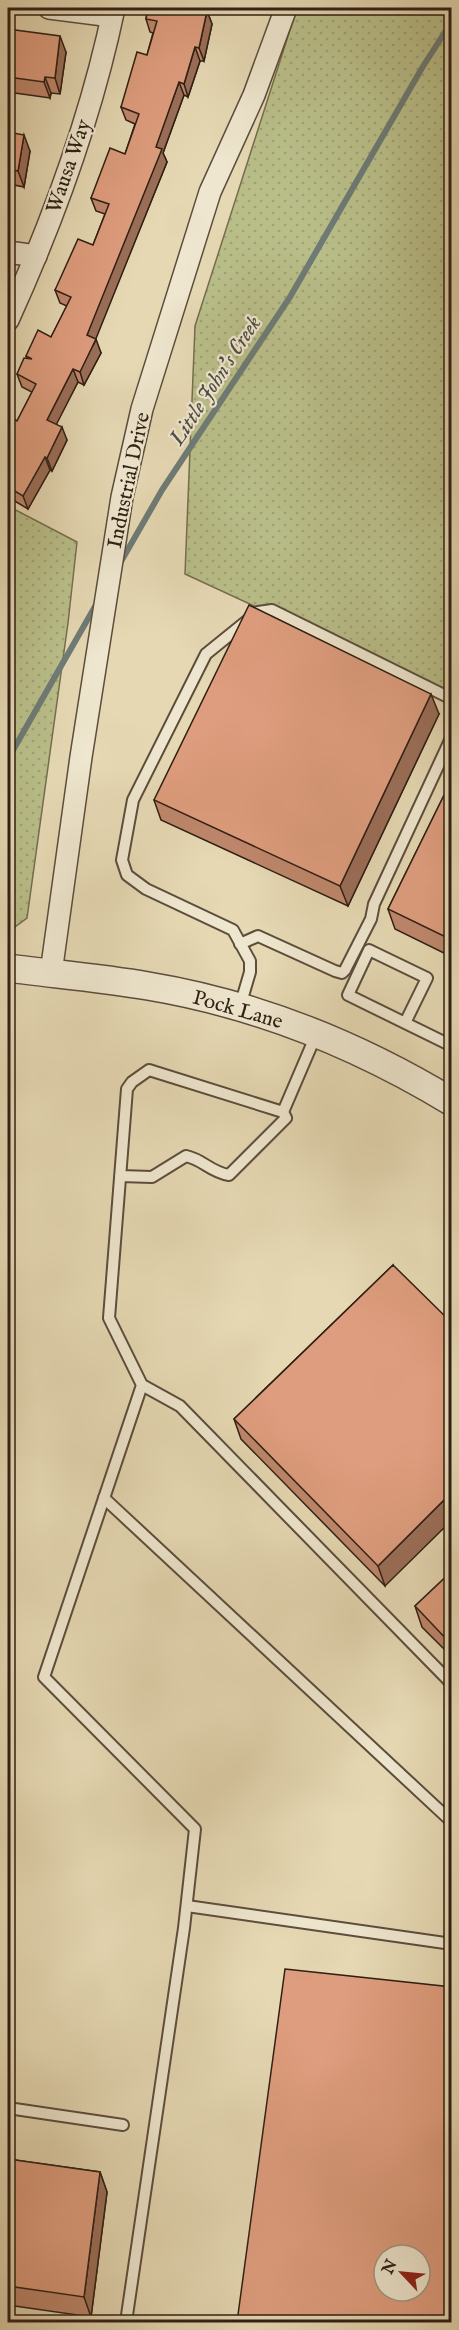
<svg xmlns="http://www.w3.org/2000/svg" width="459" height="2330" font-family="'IM FELL English',serif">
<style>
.green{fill:url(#green-dots);stroke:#746e4e;stroke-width:1.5}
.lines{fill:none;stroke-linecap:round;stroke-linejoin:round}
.stream{stroke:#6e7b75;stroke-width:6}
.service-casing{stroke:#5c4d3c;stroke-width:14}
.minor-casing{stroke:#5c4d3c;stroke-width:24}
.tertiary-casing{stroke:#5c4d3c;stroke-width:30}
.service{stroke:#eee6ce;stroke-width:10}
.minor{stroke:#eee6ce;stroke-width:21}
.tertiary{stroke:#eee6ce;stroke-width:27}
.wall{fill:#bf876c;stroke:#2f1f14;stroke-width:1.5}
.shaded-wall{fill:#9b6e58;stroke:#2f1f14;stroke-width:1.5}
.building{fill:#de9d7e;stroke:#2f1f14;stroke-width:1.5;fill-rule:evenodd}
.labels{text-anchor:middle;stroke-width:4.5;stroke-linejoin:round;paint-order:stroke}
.street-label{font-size:21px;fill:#2f1f14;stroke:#eee6ce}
.water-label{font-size:22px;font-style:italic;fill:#4e4d44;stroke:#eee6ce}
</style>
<defs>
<pattern id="green-dots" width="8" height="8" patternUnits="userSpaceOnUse" patternTransform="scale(1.5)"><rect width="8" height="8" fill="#b9be89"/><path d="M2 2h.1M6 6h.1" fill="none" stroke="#9fa375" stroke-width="1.8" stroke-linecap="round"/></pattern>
</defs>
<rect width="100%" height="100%" fill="#e5d8b3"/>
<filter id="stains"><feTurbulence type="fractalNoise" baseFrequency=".00333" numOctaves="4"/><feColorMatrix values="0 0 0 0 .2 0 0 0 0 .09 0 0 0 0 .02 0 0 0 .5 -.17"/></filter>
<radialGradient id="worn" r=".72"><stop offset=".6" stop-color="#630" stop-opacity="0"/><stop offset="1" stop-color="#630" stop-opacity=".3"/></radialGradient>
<g class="green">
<polygon points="297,8 451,8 451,697 185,574 195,326"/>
<polygon points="8,506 77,542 68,623 27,918 8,932"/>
</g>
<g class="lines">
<g class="stream">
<polyline points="119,565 162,490 290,297 422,68 452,21"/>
<polyline points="8,759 97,603"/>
</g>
<defs>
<g id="service">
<polyline points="240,944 258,936 335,971 342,973 345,970 371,919 374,904 452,736"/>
<polyline points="240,1006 250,972 250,961 233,930 146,889 127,875 122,860 133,800 206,654 258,612 272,610 452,699"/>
<polyline points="405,1023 427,978 369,950 348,995 452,1046"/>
<polyline points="283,1112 316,1035"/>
<path d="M120,1176L152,1177L186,1156C204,1160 210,1172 229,1175L286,1118L283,1112L149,1070L132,1082L127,1089L109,1318L142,1385L44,1677L195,1829L184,1928L126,2322"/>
<polyline points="142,1385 180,1406 452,1684"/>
<polyline points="104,1498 452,1822"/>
<polyline points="187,1906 452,1944"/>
<polyline points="8,2108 123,2125"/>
</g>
<g id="minor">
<polyline points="49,8 112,16"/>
<polyline points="8,252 36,256"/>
<path d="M8,320C53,221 92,114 114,8"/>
<polyline points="51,973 81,757 122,497 142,409 210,192 254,95 286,8"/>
</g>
<path id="tertiary" d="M8,968C54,974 101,978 148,986C256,1004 358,1045 452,1102"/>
</defs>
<use href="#service" class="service-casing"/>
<use href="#minor" class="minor-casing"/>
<use href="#tertiary" class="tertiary-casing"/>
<use href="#service" class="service"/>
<use href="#minor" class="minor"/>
<use href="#tertiary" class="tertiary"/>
</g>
<g class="wall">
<polygon points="148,8 204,8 203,10 207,11 212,24 204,61 200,61 188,97 184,95 163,153 167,162 95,339 101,353 84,385 78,382 56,424 67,440 52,471 50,470 28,509 8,497 8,416 17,421 32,392 22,387 17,374 27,359 26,356 51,337 67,306 60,303 55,290 93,245 105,214 96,211 91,198 125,154 135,124 126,120 121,107 147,55 153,33 150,32 146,19"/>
<polygon points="8,27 9,29 66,52 60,94 51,93 50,98 8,92"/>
<polygon points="8,132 30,151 24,187 14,185 12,194 8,193"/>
<polygon points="439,714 348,906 161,820 154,800"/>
<polygon points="452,779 452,957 395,929 388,909"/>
<polygon points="393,1265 385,1586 241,1439 234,1419"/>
<polygon points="452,1571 452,1657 422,1627 415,1606"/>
<polygon points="8,2159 100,2172 107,2192 91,2317 8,2305"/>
</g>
<g class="shaded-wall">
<polygon points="207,11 212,24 204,61 199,48"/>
<polygon points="60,36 66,52 60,94 55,78"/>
<polygon points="195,47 200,61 188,97 184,84"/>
<polygon points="45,77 51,93 50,98 44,82"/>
<polygon points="179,82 184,95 163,153 167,162 93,346 96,339 101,353 84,385 80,372 87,335"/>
<polygon points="24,135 30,151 24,187 18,171"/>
<polygon points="8,169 14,185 12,194 8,181"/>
<polygon points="73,369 78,382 52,433 47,420"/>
<polygon points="62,427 67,440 52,471 47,458"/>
<polygon points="45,457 50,470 28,509 23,496"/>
<polygon points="431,694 439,714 348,906 340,886"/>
<polygon points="452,1492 452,1520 385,1586 378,1566"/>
<polygon points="100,2172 107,2192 91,2317 84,2297"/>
</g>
<g class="building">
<polygon points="148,8 197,8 196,9 207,11 199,48 195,47 184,84 179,82 156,147 162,149 87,335 96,339 80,372 73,369 47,420 62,427 47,458 45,457 23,496 8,487 8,416 17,421 36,384 17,374 24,358 32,359 26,356 38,330 51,337 71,297 55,290 78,239 93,245 109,204 91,198 110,148 125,154 139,114 121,107 137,52 147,55 157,21 146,19"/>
<polygon points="8,27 8,29 60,36 55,78 45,77 44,82 8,77"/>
<polygon points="8,132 24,135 18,171 8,169 8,172"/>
<polygon points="249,605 431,694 340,886 154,800"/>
<polygon points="452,779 452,940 388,909"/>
<polygon points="393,1265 452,1323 452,1492 378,1566 234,1419"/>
<polygon points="452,1571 452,1645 415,1606"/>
<path d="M285,1969L452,1987V2322H237ZM384,2255H420V2291H384Z"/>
<polygon points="8,2159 100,2172 84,2297 8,2286"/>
</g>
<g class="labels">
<g class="street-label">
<text transform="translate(68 166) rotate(-71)" y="7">Wausa Way</text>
<text transform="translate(128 480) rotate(-78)" y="7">Industrial Drive</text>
<text transform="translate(238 1009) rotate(16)" y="7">Pock Lane</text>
</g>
<g class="water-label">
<text transform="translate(214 380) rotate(-57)" y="8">Little John's Creek</text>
</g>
</g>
<rect width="459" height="2330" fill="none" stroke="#e5d8b3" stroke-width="30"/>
<rect x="9" y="9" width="441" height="2312" fill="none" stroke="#2f1f14" stroke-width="3"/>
<rect x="15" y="15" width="429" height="2300" fill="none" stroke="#2f1f14" stroke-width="1.5"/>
<g transform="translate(402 2273) rotate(296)"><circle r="28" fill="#eee6ce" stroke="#a29684" stroke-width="1.5"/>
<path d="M0-4.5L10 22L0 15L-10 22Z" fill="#8f2418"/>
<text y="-9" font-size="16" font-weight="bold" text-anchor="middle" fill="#2f1f14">N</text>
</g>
<rect width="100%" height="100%" filter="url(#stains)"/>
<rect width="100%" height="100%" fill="url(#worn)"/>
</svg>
